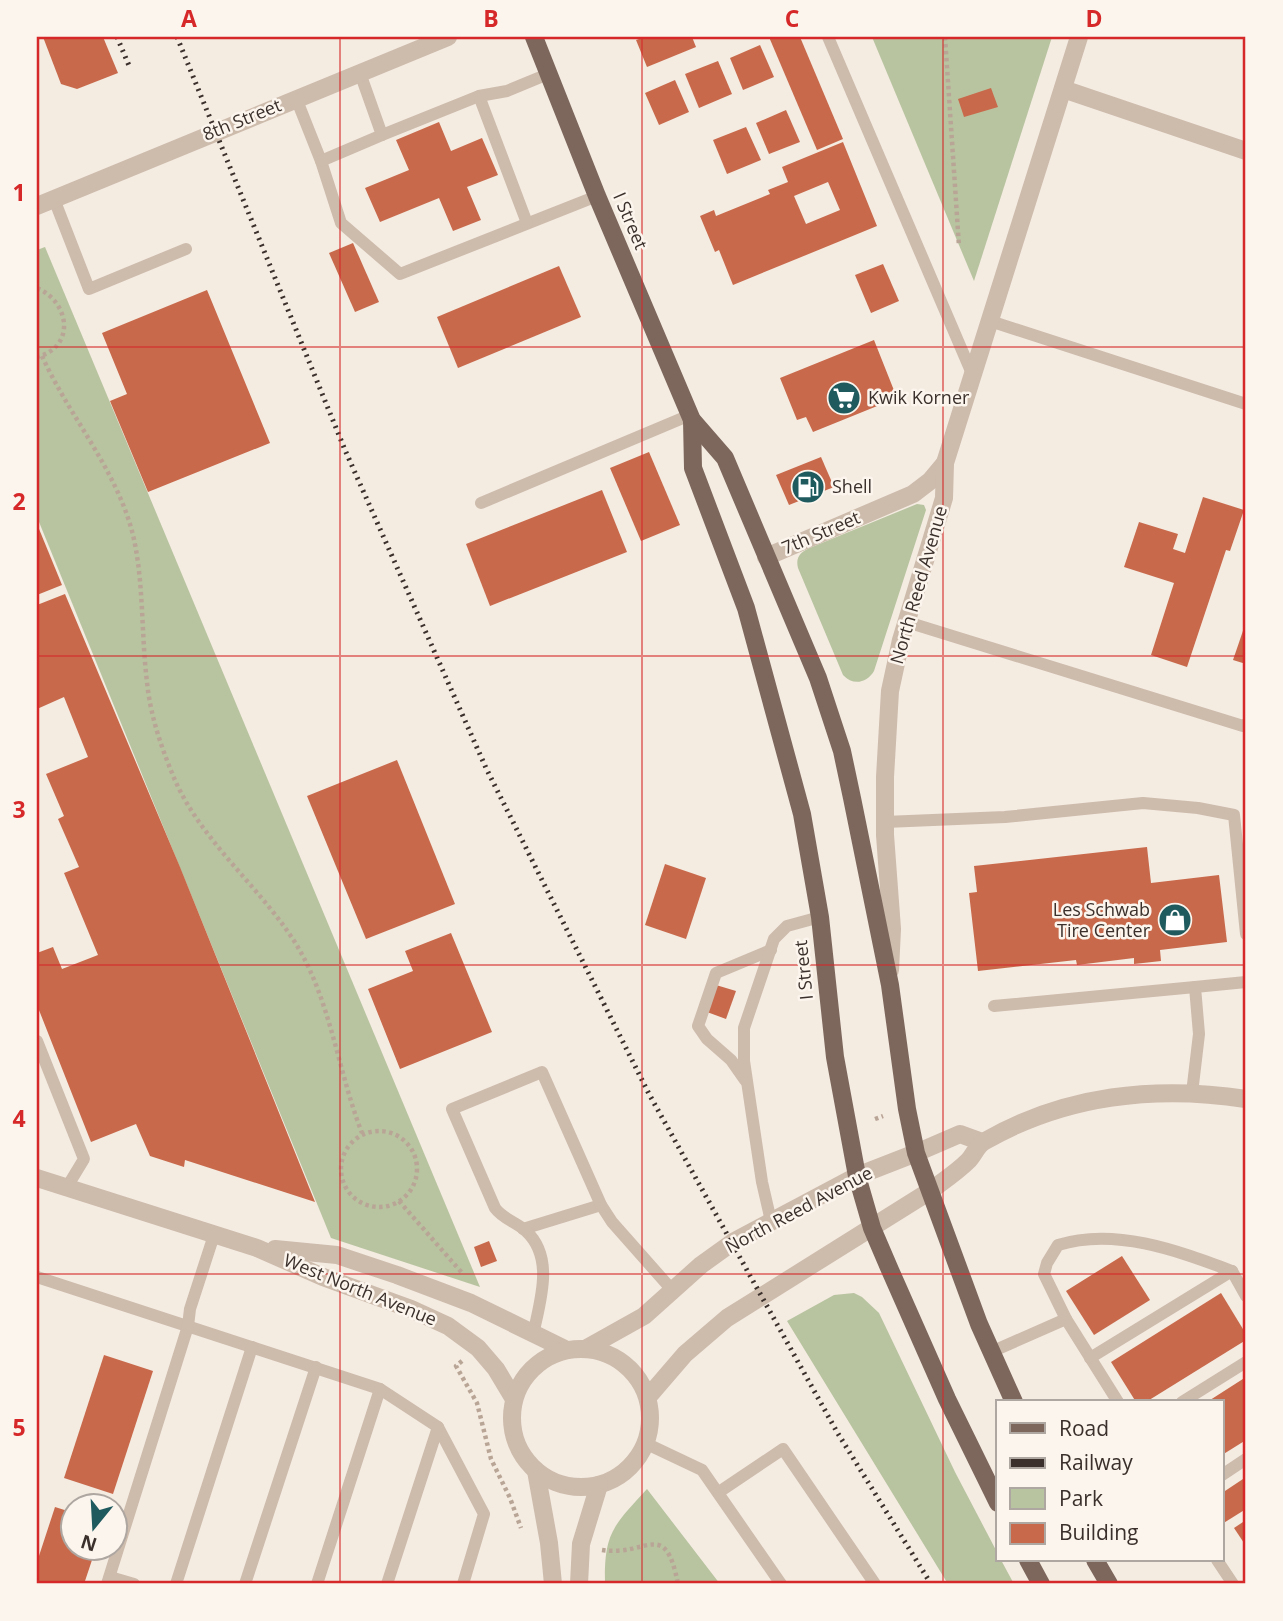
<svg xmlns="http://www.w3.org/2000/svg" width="1283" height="1621" font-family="'Open Sans',sans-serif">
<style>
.green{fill:#b8c4a0}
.building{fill:#c8694b;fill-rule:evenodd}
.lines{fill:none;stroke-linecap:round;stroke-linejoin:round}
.path{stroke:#b9a596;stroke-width:4.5;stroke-dasharray:3.5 3.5;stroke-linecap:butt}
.service{stroke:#cdbbac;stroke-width:12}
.minor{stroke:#cdbbac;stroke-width:18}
.tertiary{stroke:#cdbbac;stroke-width:18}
.primary{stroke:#7d675c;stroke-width:18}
.rail{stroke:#3b302b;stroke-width:5;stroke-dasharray:2 5;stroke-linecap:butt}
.grid{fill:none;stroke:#d62828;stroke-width:2;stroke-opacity:0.55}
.labels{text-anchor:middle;stroke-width:5;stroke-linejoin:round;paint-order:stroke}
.street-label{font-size:18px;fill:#3b302b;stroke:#fbf5ee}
.poi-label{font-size:18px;fill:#3b302b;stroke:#fbf5ee;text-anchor:start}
.neatline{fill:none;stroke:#d62828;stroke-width:2.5}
.grid-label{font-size:23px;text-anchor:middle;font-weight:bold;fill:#d62828}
</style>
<rect width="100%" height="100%" fill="#f4ebe1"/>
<g class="green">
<polygon points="872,37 1052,37 974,281"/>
<polygon points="45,247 480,1287 331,1238 37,517 37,250"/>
<path d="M917,504L924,505L926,510L874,671C867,683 853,686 843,675L798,568C795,556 802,551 812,547Z"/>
<polygon points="854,1293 862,1297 879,1313 955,1472 998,1554 998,1560 1001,1560 1014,1584 948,1584 787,1321 834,1295"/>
<path d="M647,1489L720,1584H605C604,1533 613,1526 647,1489Z"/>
</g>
<g class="building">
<polygon points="43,37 103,37 118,73 77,89 61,84"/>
<polygon points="645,37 692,37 696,47 647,67 636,40"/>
<polygon points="769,37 800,37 843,139 817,150"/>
<polygon points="760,45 774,77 743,90 730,58"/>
<polygon points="718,61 732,94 699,108 685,74"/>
<polygon points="675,80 689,112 659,125 645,93"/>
<polygon points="991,88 998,107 964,117 958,99"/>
<polygon points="786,110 800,142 769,154 756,123"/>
<polygon points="439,122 451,151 482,138 498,175 467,187 481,220 453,231 439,198 380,222 365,188 409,170 396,140"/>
<polygon points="746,127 761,160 727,174 713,140"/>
<path d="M843,142L877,226L733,285L719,250L715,252L700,216L714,210L716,216L770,194L768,190L788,182L782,167ZM828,182L840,210L806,224L794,196Z"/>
<polygon points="353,243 379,302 355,312 329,253"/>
<polygon points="883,264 899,301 871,313 855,275"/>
<polygon points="559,266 581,317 458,368 437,317"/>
<polygon points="207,290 270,443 148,492 110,401 127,394 102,333"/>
<polygon points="874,340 897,398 813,432 806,417 797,420 780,378"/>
<polygon points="649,452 680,525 641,541 610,468"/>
<polygon points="821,457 834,487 789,505 776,475"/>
<polygon points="602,490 627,552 490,606 466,544"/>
<polygon points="1203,497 1244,510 1230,551 1226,550 1187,667 1151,655 1174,583 1124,567 1139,522 1178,534 1173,549 1185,553"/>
<polygon points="37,524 62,585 37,595"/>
<polygon points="65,594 180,867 315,1202 185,1160 184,1167 150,1156 136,1124 91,1142 37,1005 37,953 53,947 62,969 98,955 64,873 79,867 58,819 64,816 46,774 88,757 64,697 37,709 37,605"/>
<polygon points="1246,622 1246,664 1233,660"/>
<polygon points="397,760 455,904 366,939 307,796"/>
<polygon points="1147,847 1151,883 1219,875 1227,942 1160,950 1161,961 1134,964 1134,958 1077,965 1076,960 978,971 969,893 977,892 974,866"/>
<polygon points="665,864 706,878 686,939 645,925"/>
<polygon points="451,933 492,1032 400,1069 368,989 413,971 405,951"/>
<polygon points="716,985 736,991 726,1019 707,1012"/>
<polygon points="489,1241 497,1261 481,1267 474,1247"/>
<polygon points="1122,1256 1150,1300 1094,1335 1066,1291"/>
<polygon points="1221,1293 1246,1334 1246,1340 1146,1402 1136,1402 1111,1362"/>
<polygon points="104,1355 153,1371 113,1494 64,1478"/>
<polygon points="1246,1377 1246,1440 1222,1455 1222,1402 1207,1402"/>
<polygon points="1246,1477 1246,1509 1222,1524 1222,1493"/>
<polygon points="55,1507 74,1513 74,1548 96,1548 84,1584 37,1582 37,1562"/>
<polygon points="1246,1520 1246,1546 1234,1528"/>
</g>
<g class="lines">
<g class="path">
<polyline points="945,37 959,246"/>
<path d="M37,288C70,302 76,347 37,357"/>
<path d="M42,356C69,416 117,470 133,535C144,582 141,633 147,682C150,713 160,744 172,773C198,839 259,885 296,944C331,1001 338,1072 362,1133"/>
<polyline points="875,1119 883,1116"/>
<circle cx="379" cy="1169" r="38"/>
<polyline points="399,1201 463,1274"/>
<polyline points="462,1361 456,1366 477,1403 491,1459 510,1498 521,1528"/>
<path d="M602,1550C647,1557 665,1517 678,1584"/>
</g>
<g class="service">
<polyline points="828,37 973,376"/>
<polyline points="296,98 321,161 341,223 400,274 597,196"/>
<polyline points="382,135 479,96"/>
<polyline points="321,161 382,135 360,73"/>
<polyline points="54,199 89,289 186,249"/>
<polyline points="527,223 479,96 507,91 548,74"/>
<polyline points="990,321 1246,404"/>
<polyline points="481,503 690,415"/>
<polyline points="907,622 1243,726 1246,724"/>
<polyline points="885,822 1005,817 1143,803 1198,808 1234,815 1246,934"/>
<polyline points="994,1006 1195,987"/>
<polyline points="37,1041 84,1159 67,1187"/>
<polyline points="745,1080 731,1060 707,1039 698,1026 716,973 771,950"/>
<polyline points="1192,1093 1199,1034 1195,987 1246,982"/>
<polyline points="771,1221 762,1182 744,1061 744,1028 774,939 787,926 820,917"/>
<polyline points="523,1229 601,1205"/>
<polyline points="37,1277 380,1389 438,1427 484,1514 463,1584"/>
<path d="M1066,1319L1044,1274L1047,1263L1058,1245C1115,1227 1178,1251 1232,1271L1246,1296"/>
<path d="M533,1335C540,1301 555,1258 526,1231C516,1222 503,1219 495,1208L452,1109L542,1072L601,1205L612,1222L673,1291"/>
<polyline points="991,1352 1066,1319 1118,1402"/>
<polyline points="1090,1358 1232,1271"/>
<polyline points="1182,1402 1246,1362"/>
<polyline points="645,1443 702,1470 781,1584"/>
<polyline points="1222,1475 1246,1459"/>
<polyline points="719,1492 783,1449 875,1584"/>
<polyline points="1217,1560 1233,1584"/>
<polyline points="110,1577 134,1584"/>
<polyline points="107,1584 188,1326 190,1309 214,1235"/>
<polyline points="176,1584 252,1347"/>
<polyline points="245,1584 316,1367"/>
<polyline points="317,1584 380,1389"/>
<polyline points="387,1584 438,1427"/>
</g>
<g class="minor">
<polyline points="1063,89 1246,151"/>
<polyline points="37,206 448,37"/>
<polyline points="916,1153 960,1134 982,1142"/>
<path d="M930,1191C942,1182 957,1172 968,1161C974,1155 977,1145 985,1141C1065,1095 1156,1085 1246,1099"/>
</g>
<g class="tertiary">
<polyline points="766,557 913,494 930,481 945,463"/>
<polyline points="890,970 892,929 885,835 885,777 890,691 901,640 944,498 945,463 1079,37"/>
<polyline points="37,1178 257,1248 323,1277 411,1309 448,1326 478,1348 496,1369 514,1399"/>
<polyline points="275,1249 337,1255 397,1275 471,1303 567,1350"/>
<polyline points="585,1349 644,1316 701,1265 733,1242 857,1176 916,1153"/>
<circle cx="581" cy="1418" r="69"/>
<polyline points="648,1397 685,1354 727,1318 930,1191"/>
<polyline points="536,1471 549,1543 553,1584"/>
<polyline points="579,1584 581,1544 599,1485"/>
</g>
<g class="primary">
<polyline points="534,37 597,196 692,420 725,458 818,678 842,751 852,798 890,985 907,1109 916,1153 979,1324 1014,1402"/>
<polyline points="692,420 693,468 746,608 802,814 820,917 835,1057 857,1176 872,1228 890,1270 947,1399 998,1503"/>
<polyline points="1028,1560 1041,1584"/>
<polyline points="1095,1560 1109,1584"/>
</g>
<g class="rail">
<polyline points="117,37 130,68"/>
<polyline points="177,37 345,450 486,768 649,1094 837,1432 931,1584"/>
</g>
</g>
<path class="grid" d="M340,37V1584M642,37V1584M943,37V1584M37,347H1246M37,656H1246M37,965H1246M37,1274H1246"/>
<defs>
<symbol id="supermarket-disc" viewBox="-11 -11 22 22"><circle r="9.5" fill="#1f5a5e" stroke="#fbf5ee"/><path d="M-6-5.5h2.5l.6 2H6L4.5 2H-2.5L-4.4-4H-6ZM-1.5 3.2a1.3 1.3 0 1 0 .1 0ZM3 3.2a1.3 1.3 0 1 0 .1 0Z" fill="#fff"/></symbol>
<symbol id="fuel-disc" viewBox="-11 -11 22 22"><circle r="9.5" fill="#1f5a5e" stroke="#fbf5ee"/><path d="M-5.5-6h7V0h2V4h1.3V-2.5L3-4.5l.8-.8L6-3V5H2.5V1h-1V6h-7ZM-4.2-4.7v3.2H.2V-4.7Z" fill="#fff"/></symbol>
<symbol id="shop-disc" viewBox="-11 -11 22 22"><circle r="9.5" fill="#1f5a5e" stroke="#fbf5ee"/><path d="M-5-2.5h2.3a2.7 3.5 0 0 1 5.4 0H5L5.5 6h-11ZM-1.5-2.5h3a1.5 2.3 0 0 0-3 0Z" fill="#fff"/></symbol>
</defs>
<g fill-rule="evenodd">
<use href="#supermarket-disc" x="825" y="379" width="38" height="38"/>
<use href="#fuel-disc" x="789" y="468" width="38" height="38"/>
<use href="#shop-disc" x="1156" y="901" width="38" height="38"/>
</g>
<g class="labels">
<g class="street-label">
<text transform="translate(242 120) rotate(-22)" y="6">8th Street</text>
<text transform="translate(630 221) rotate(67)" y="6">I Street</text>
<text transform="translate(821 533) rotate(-23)" y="6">7th Street</text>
<text transform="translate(919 585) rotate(-74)" y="6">North Reed Avenue</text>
<text transform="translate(804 970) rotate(-96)" y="6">I Street</text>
<text transform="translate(799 1210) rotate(-28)" y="6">North Reed Avenue</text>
<text transform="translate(360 1290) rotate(22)" y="6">West North Avenue</text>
</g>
<g class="poi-label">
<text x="868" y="404">Kwik Korner</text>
<text x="832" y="493">Shell</text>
<text x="1150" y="916" text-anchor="end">Les Schwab<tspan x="1150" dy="21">Tire Center</tspan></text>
</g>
</g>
<rect width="1283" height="1621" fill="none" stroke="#fbf5ee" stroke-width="77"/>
<rect x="996" y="1400" width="228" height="161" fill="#fbf5ee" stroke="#aea6a0" stroke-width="2"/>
<rect x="1010" y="1423" width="35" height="10" fill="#7d675c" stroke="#aea6a0" stroke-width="2"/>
<text x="1059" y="1436" font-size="21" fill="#3b302b">Road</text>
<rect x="1010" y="1458" width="35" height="10" fill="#3b302b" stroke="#aea6a0" stroke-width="2"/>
<text x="1059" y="1470" font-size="21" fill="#3b302b">Railway</text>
<rect x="1010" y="1488" width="35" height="21" fill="#b8c4a0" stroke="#aea6a0" stroke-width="2"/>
<text x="1059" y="1506" font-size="21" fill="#3b302b">Park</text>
<rect x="1010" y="1523" width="35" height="21" fill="#c8694b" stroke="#aea6a0" stroke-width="2"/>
<text x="1059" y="1540" font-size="21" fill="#3b302b">Building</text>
<g transform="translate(94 1527) rotate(198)"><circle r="33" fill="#fbf5ee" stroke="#aea6a0" stroke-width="2"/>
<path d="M0-5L12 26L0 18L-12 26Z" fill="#1f5a5e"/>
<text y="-10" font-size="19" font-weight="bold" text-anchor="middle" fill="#3b302b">N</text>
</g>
<rect x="38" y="38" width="1206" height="1544" class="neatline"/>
<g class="grid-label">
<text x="189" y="27">A</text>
<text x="491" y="27">B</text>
<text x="792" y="27">C</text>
<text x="1094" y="27">D</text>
<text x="19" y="201">1</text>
<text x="19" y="510">2</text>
<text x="19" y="818">3</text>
<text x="19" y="1127">4</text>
<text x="19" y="1436">5</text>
</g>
</svg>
